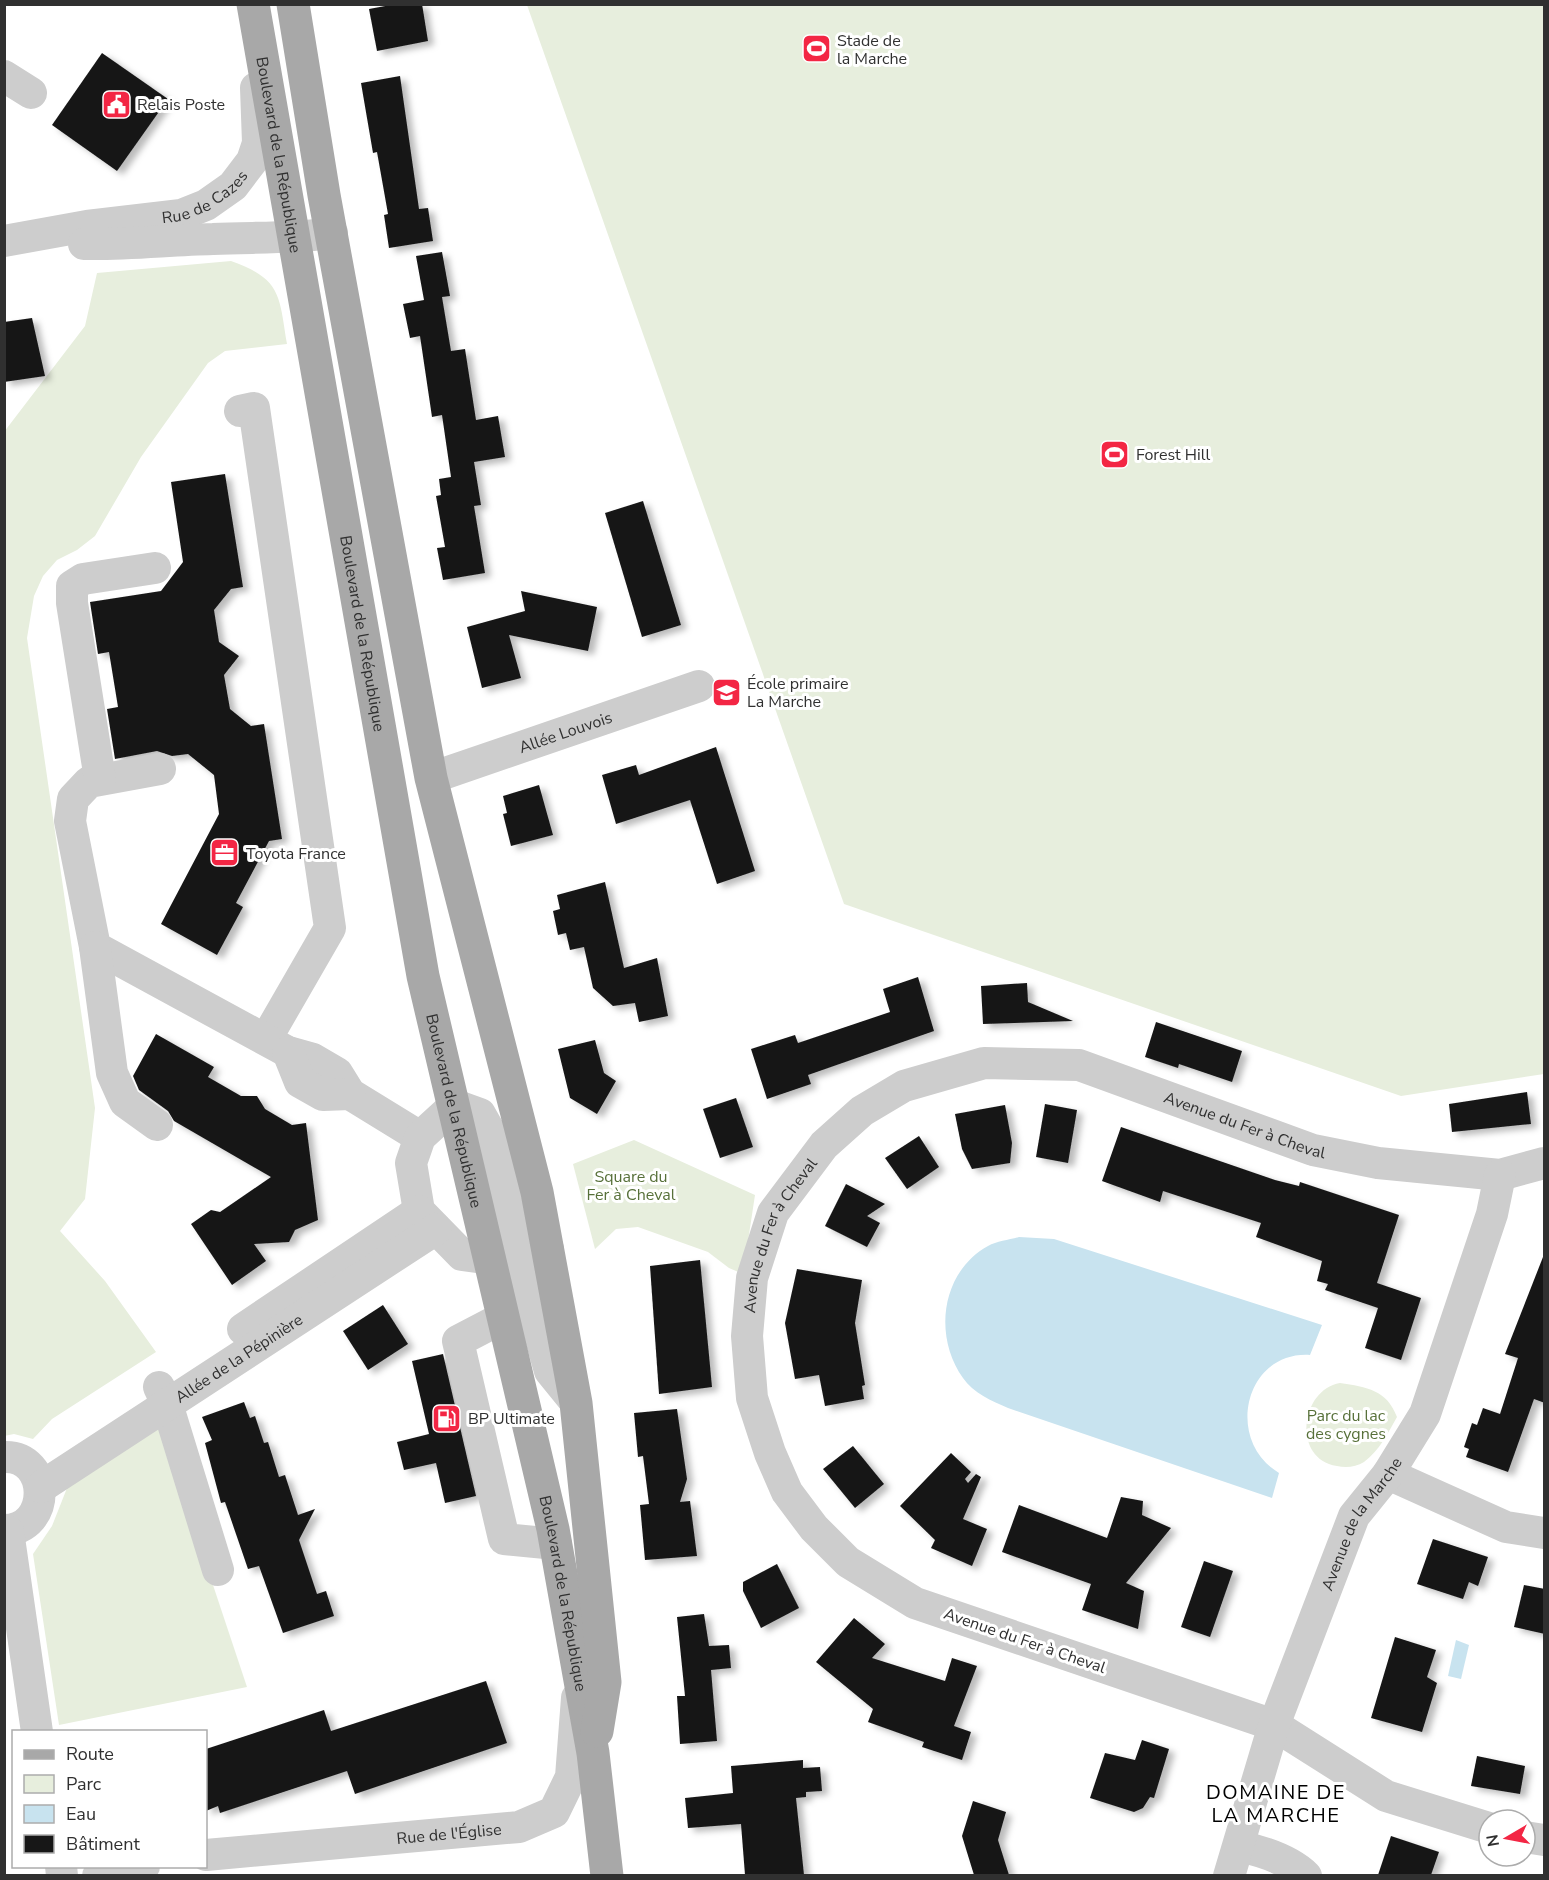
<svg xmlns="http://www.w3.org/2000/svg" width="1549" height="1880" font-family="'Nunito Sans',sans-serif">
<style>
.green{fill:#e7eedd}
.water{fill:#c8e3ef}
.building{fill:#171717;filter:url(#shadow)}
.lines{fill:none;stroke-linecap:round;stroke-linejoin:round}
.minor{stroke:#cdcdcd;stroke-width:32}
.major{stroke:#a8a8a8;stroke-width:33}
.labels{text-anchor:middle;stroke-width:6;stroke-linejoin:round;paint-order:stroke}
.poi-label{font-size:16px;fill:#303030;stroke:#fff;text-anchor:start}
.street-label{font-size:16px;fill:#303030;stroke:#fff}
.park-label{font-size:16px;fill:#577039;stroke:#fff}
.quarter-label{font-size:20px;letter-spacing:1.5px;fill:#000;stroke:#fff}
</style>
<defs>
<filter id="shadow"><feDropShadow dx="6" dy="4" stdDeviation="3" flood-color="#0004"/></filter>
</defs>
<rect width="100%" height="100%" fill="#fff"/>
<g class="green">
<polygon points="527,5 1544,5 1544,1074 1401,1096 844,904"/>
<path d="M231,261C282,279 279,296 287,344L225,351L208,363L141,457L95,536L77,550L57,560L43,576L34,596L27,638L95,1108L85,1199L60,1231L105,1281L156,1352L52,1419L33,1439L14,1434L4,1436V432L85,326L97,273Z"/>
<polygon points="634,1140 755,1195 743,1274 729,1268 708,1252 638,1227 616,1229 595,1249 573,1164"/>
<path d="M1340,1383C1367,1387 1387,1390 1397,1417C1388,1433 1379,1451 1364,1462C1356,1467 1346,1468 1337,1466C1292,1459 1300,1390 1340,1383Z"/>
<polygon points="160,1426 247,1687 59,1725 33,1554 52,1526 69,1483"/>
</g>
<g class="water">
<path d="M1019,1237L1054,1239L1322,1325L1310,1355C1245,1351 1224,1440 1279,1473L1272,1498L1008,1408C992,1401 973,1393 963,1378C933,1336 941,1272 988,1246C997,1241 1009,1240 1019,1237Z"/>
<polygon points="1456,1640 1469,1645 1461,1679 1448,1676"/>
</g>
<g class="building">
<polygon points="396,4 422,4 428,41 377,51 369,9"/>
<polygon points="102,53 168,99 117,171 52,125"/>
<polygon points="400,76 419,209 428,208 433,241 389,248 384,215 388,214 377,152 373,153 361,83"/>
<polygon points="442,252 450,296 442,297 451,351 465,349 476,420 498,416 505,457 474,462 481,505 474,506 485,573 443,580 437,548 445,547 436,496 441,495 439,479 451,477 442,415 432,417 420,336 410,338 403,304 424,300 416,256"/>
<polygon points="32,318 45,376 4,382 4,322"/>
<polygon points="225,474 243,587 231,589 214,610 219,642 239,656 224,675 230,709 251,726 264,724 282,839 269,841 236,903 243,907 217,955 161,924 219,814 214,775 188,754 172,756 157,751 115,759 107,709 118,707 109,652 98,654 90,602 161,591 183,562 171,482"/>
<polygon points="643,501 681,625 642,637 605,513"/>
<polygon points="521,591 597,607 588,651 509,635 521,678 482,688 467,627 525,611"/>
<polygon points="716,747 755,871 717,884 690,800 616,824 602,775 636,765 639,775"/>
<polygon points="539,785 553,835 511,846 503,814 507,813 503,796"/>
<polygon points="605,882 624,968 657,958 668,1016 639,1022 635,1003 613,1006 593,988 584,947 570,950 566,933 558,935 553,911 560,909 557,895"/>
<polygon points="918,977 934,1031 808,1075 811,1084 767,1099 751,1049 795,1035 798,1043 890,1012 883,989"/>
<polygon points="1027,983 1028,1002 1073,1021 983,1024 981,986"/>
<polygon points="1156,1022 1242,1051 1232,1082 1179,1064 1178,1068 1145,1057"/>
<polygon points="156,1034 214,1067 208,1077 241,1096 257,1096 265,1109 292,1125 306,1123 318,1220 295,1230 289,1242 254,1244 266,1261 232,1285 191,1224 211,1210 220,1212 271,1177 174,1121 168,1111 139,1090 133,1076"/>
<polygon points="595,1040 604,1073 616,1081 597,1114 570,1098 558,1049"/>
<polygon points="1527,1092 1531,1124 1452,1132 1449,1104"/>
<polygon points="736,1098 753,1147 720,1158 703,1109"/>
<polygon points="1045,1104 1077,1110 1068,1163 1036,1157"/>
<polygon points="1005,1105 1012,1143 1010,1163 972,1169 962,1149 955,1114"/>
<polygon points="1121,1127 1275,1180 1299,1186 1300,1182 1399,1215 1377,1283 1421,1298 1401,1360 1365,1348 1378,1308 1325,1290 1328,1284 1317,1281 1322,1261 1256,1237 1261,1223 1163,1191 1160,1202 1102,1181"/>
<polygon points="919,1136 939,1167 907,1189 885,1158"/>
<polygon points="846,1184 885,1204 867,1216 880,1223 867,1247 825,1226"/>
<polygon points="1543,1257 1545,1403 1534,1399 1508,1472 1466,1457 1469,1449 1464,1447 1472,1423 1477,1425 1483,1408 1500,1414 1518,1358 1505,1354"/>
<polygon points="700,1260 712,1387 659,1394 650,1266"/>
<polygon points="797,1269 862,1280 855,1323 865,1385 862,1386 864,1399 825,1406 819,1375 795,1379 785,1323"/>
<polygon points="383,1305 408,1344 368,1370 343,1331"/>
<polygon points="443,1354 476,1496 445,1503 436,1463 404,1470 397,1442 429,1434 412,1361"/>
<polygon points="244,1402 250,1418 255,1416 264,1443 268,1442 279,1477 285,1475 298,1515 315,1509 299,1540 317,1594 326,1591 334,1616 283,1633 259,1566 248,1569 225,1502 221,1503 205,1443 212,1440 202,1417"/>
<polygon points="677,1409 687,1479 680,1502 690,1501 697,1556 645,1560 640,1505 649,1504 643,1456 638,1457 634,1413"/>
<polygon points="853,1446 884,1484 855,1508 823,1469"/>
<polygon points="951,1453 971,1472 965,1479 968,1483 976,1474 981,1477 963,1519 987,1529 972,1566 931,1548 935,1540 900,1506"/>
<polygon points="1121,1497 1143,1501 1142,1515 1171,1528 1126,1583 1144,1591 1138,1629 1082,1610 1091,1584 1002,1552 1019,1505 1107,1538"/>
<polygon points="1433,1539 1488,1557 1478,1586 1469,1582 1463,1599 1417,1584"/>
<polygon points="1204,1561 1233,1571 1210,1637 1181,1627"/>
<polygon points="777,1564 799,1608 761,1628 743,1591 743,1582"/>
<polygon points="1524,1585 1545,1589 1545,1634 1514,1627"/>
<polygon points="704,1614 709,1646 729,1645 731,1668 711,1670 717,1741 680,1744 677,1696 685,1696 677,1617"/>
<polygon points="854,1618 885,1644 872,1658 945,1681 952,1658 977,1666 954,1726 971,1732 962,1760 922,1747 924,1742 868,1722 873,1709 816,1662"/>
<polygon points="1395,1637 1436,1650 1427,1677 1437,1683 1422,1732 1371,1718"/>
<polygon points="486,1681 507,1743 355,1794 347,1771 220,1813 218,1806 206,1811 206,1749 324,1710 331,1731"/>
<polygon points="1142,1740 1169,1749 1154,1798 1150,1797 1143,1808 1134,1812 1090,1798 1105,1753 1135,1760"/>
<polygon points="1477,1756 1525,1766 1520,1794 1471,1786"/>
<polygon points="803,1760 803,1768 820,1767 822,1791 806,1792 806,1797 796,1798 804,1875 745,1875 741,1824 688,1828 685,1798 733,1793 731,1766"/>
<polygon points="973,1801 1006,1812 998,1840 1009,1875 974,1875 962,1836"/>
<polygon points="1391,1836 1439,1852 1431,1875 1378,1875"/>
</g>
<g class="lines">
<g class="minor">
<polyline points="4,76 31,93"/>
<path id="s1" d="M4,241L87,226L181,215L206,205L233,186L252,161L258,143L256,88"/>
<path d="M84,244C127,245 169,240 213,239C253,237 291,239 332,233"/>
<polyline points="240,411 254,408 330,928 266,1039"/>
<polyline points="160,769 89,782 73,799 70,821 95,947 288,1052 313,1059 337,1073 350,1094 420,1137"/>
<path id="s2" d="M431,778L699,686"/>
<polyline points="100,779 72,603 72,586 83,579 155,568"/>
<polyline points="95,947 112,1073 125,1102 157,1125"/>
<polyline points="288,1052 300,1082 323,1095 350,1094"/>
<polyline points="548,1249 491,1259 462,1255 419,1211 411,1163 420,1137 455,1105 480,1114 493,1137 517,1253 550,1371 576,1403"/>
<polyline points="504,1317 458,1341 504,1539 556,1544"/>
<polyline points="243,1329 419,1211"/>
<polyline points="159,1387 167,1404 218,1570"/>
<path d="M4,1457C51,1455 52,1530 4,1530"/>
<polyline points="1388,1474 1506,1527 1544,1533"/>
<path id="s3" d="M41,1487L436,1229"/>
<polyline points="8,1531 37,1732"/>
<path id="s4" d="M1489,1828L1386,1796L1274,1725L915,1603L848,1562L814,1528L787,1492L770,1453L752,1398L747,1336L752,1278L773,1213L824,1145L862,1111L904,1086L984,1063L1079,1065L1313,1150L1378,1163L1500,1175L1544,1163"/>
<polyline points="1525,1837 1544,1840"/>
<path d="M1239,1846C1261,1851 1290,1860 1306,1876"/>
<path id="s5" d="M206,1855L519,1827L554,1812L571,1777L577,1698"/>
<polyline points="61,1866 62,1876"/>
<polyline points="98,1876 144,1866"/>
<path id="s6" d="M1229,1876L1274,1725L1354,1516L1388,1474L1425,1414L1492,1214L1500,1175"/>
</g>
<g class="major">
<path id="s7" d="M253,4L423,976L553,1529L593,1753L607,1876"/>
<polyline points="293,4 324,195 431,778 537,1192 576,1403 605,1682 597,1731"/>
</g>
</g>
<defs>
<symbol id="stadium-square" viewBox="-11 -11 22 22"><rect x="-9" y="-9" width="18" height="18" rx="4" fill="#f32644" stroke="#fff"/><path d="M0-5a6.5 5 0 1 0 0 10a6.5 5 0 1 0 0-10ZM-3.5-1.8h7v3.6h-7Z" fill="#fff"/></symbol>
<symbol id="civic-square" viewBox="-11 -11 22 22"><rect x="-9" y="-9" width="18" height="18" rx="4" fill="#f32644" stroke="#fff"/><path d="M-.6-6.5H3V-4.5H.6V-3L4-1V1h2V6H-6V1h2V-1L-.6-3ZM-1.2 2.5V6h2.4V2.5Z" fill="#fff"/></symbol>
<symbol id="school-square" viewBox="-11 -11 22 22"><rect x="-9" y="-9" width="18" height="18" rx="4" fill="#f32644" stroke="#fff"/><path d="M0-5L7-2L0 1L-7-2ZM-4 1L0 2.5L4 1V4Q0 6-4 4Z" fill="#fff"/></symbol>
<symbol id="office-square" viewBox="-11 -11 22 22"><rect x="-9" y="-9" width="18" height="18" rx="4" fill="#f32644" stroke="#fff"/><path d="M-6-3h4V-5.5h4V-3h4V5H-6ZM-1-4.5V-3h2v-1.5ZM-6 0V1H6V0Z" fill="#fff"/></symbol>
<symbol id="fuel-square" viewBox="-11 -11 22 22"><rect x="-9" y="-9" width="18" height="18" rx="4" fill="#f32644" stroke="#fff"/><path d="M-5.5-6h7V0h2V4h1.3V-2.5L3-4.5l.8-.8L6-3V5H2.5V1h-1V6h-7ZM-4.2-4.7v3.2H.2V-4.7Z" fill="#fff"/></symbol>
</defs>
<g fill-rule="evenodd">
<use href="#stadium-square" x="800" y="32" width="33" height="33"/>
<use href="#civic-square" x="100" y="88" width="33" height="33"/>
<use href="#stadium-square" x="1098" y="438" width="33" height="33"/>
<use href="#school-square" x="710" y="676" width="33" height="33"/>
<use href="#office-square" x="208" y="836" width="33" height="33"/>
<use href="#fuel-square" x="430" y="1402" width="33" height="33"/>
</g>
<g class="labels">
<g class="poi-label">
<text x="837" y="46">Stade de<tspan x="837" dy="18">la Marche</tspan></text>
<text x="137" y="110">Relais Poste</text>
<text x="1136" y="460">Forest Hill</text>
<text x="747" y="689">École primaire<tspan x="747" dy="18">La Marche</tspan></text>
<text x="246" y="859">Toyota France</text>
<text x="468" y="1424">BP Ultimate</text>
</g>
<g class="street-label">
<text dy="6" stroke="none"><textPath href="#s7" startOffset="153">Boulevard de la République</textPath></text>
<text dy="6" stroke="none"><textPath href="#s1" startOffset="208">Rue de Cazes</textPath></text>
<text dy="6" stroke="none"><textPath href="#s7" startOffset="639">Boulevard de la République</textPath></text>
<text dy="6" stroke="none"><textPath href="#s2" startOffset="142">Allée Louvois</textPath></text>
<text dy="6" stroke="none"><textPath href="#s7" startOffset="1125">Boulevard de la République</textPath></text>
<text dy="6" stroke="none"><textPath href="#s4" startOffset="1620">Avenue du Fer à Cheval</textPath></text>
<text dy="6" stroke="none"><textPath href="#s4" startOffset="1062">Avenue du Fer à Cheval</textPath></text>
<text dy="6" stroke="none"><textPath href="#s3" startOffset="236">Allée de la Pépinière</textPath></text>
<text dy="6" stroke="none"><textPath href="#s6" startOffset="378">Avenue de la Marche</textPath></text>
<text dy="6" stroke="none"><textPath href="#s7" startOffset="1620">Boulevard de la République</textPath></text>
<text transform="translate(1025 1640) rotate(19)" y="6">Avenue du Fer à Cheval</text>
<text dy="6" stroke="none"><textPath href="#s5" startOffset="244">Rue de l'Église</textPath></text>
</g>
<g class="park-label">
<text x="631" y="1182">Square du<tspan x="631" dy="18">Fer à Cheval</tspan></text>
<text x="1346" y="1421">Parc du lac<tspan x="1346" dy="18">des cygnes</tspan></text>
</g>
<g class="quarter-label">
<text x="1276" y="1799">DOMAINE DE<tspan x="1276" dy="23">LA MARCHE</tspan></text>
</g>
</g>
<rect width="1549" height="1880" fill="none" stroke="#303030" stroke-width="12"/>
<rect x="12" y="1730" width="195" height="138" fill="#ffffff" stroke="#acacac" stroke-width="1.5"/>
<rect x="24" y="1750" width="30" height="9" fill="#a8a8a8" stroke="#acacac" stroke-width="1.5"/>
<text x="66" y="1760" font-size="18" fill="#303030">Route</text>
<rect x="24" y="1775" width="30" height="18" fill="#e7eedd" stroke="#acacac" stroke-width="1.5"/>
<text x="66" y="1790" font-size="18" fill="#303030">Parc</text>
<rect x="24" y="1805" width="30" height="18" fill="#c8e3ef" stroke="#acacac" stroke-width="1.5"/>
<text x="66" y="1820" font-size="18" fill="#303030">Eau</text>
<rect x="24" y="1835" width="30" height="18" fill="#171717" stroke="#acacac" stroke-width="1.5"/>
<text x="66" y="1850" font-size="18" fill="#303030">Bâtiment</text>
<g transform="translate(1507 1838) rotate(260)"><circle r="28" fill="#ffffff" stroke="#acacac" stroke-width="1.5"/>
<path d="M0-4.5L10 22L0 15L-10 22Z" fill="#f32644"/>
<text y="-9" font-size="16" font-weight="bold" text-anchor="middle" fill="#303030">N</text>
</g>
</svg>
